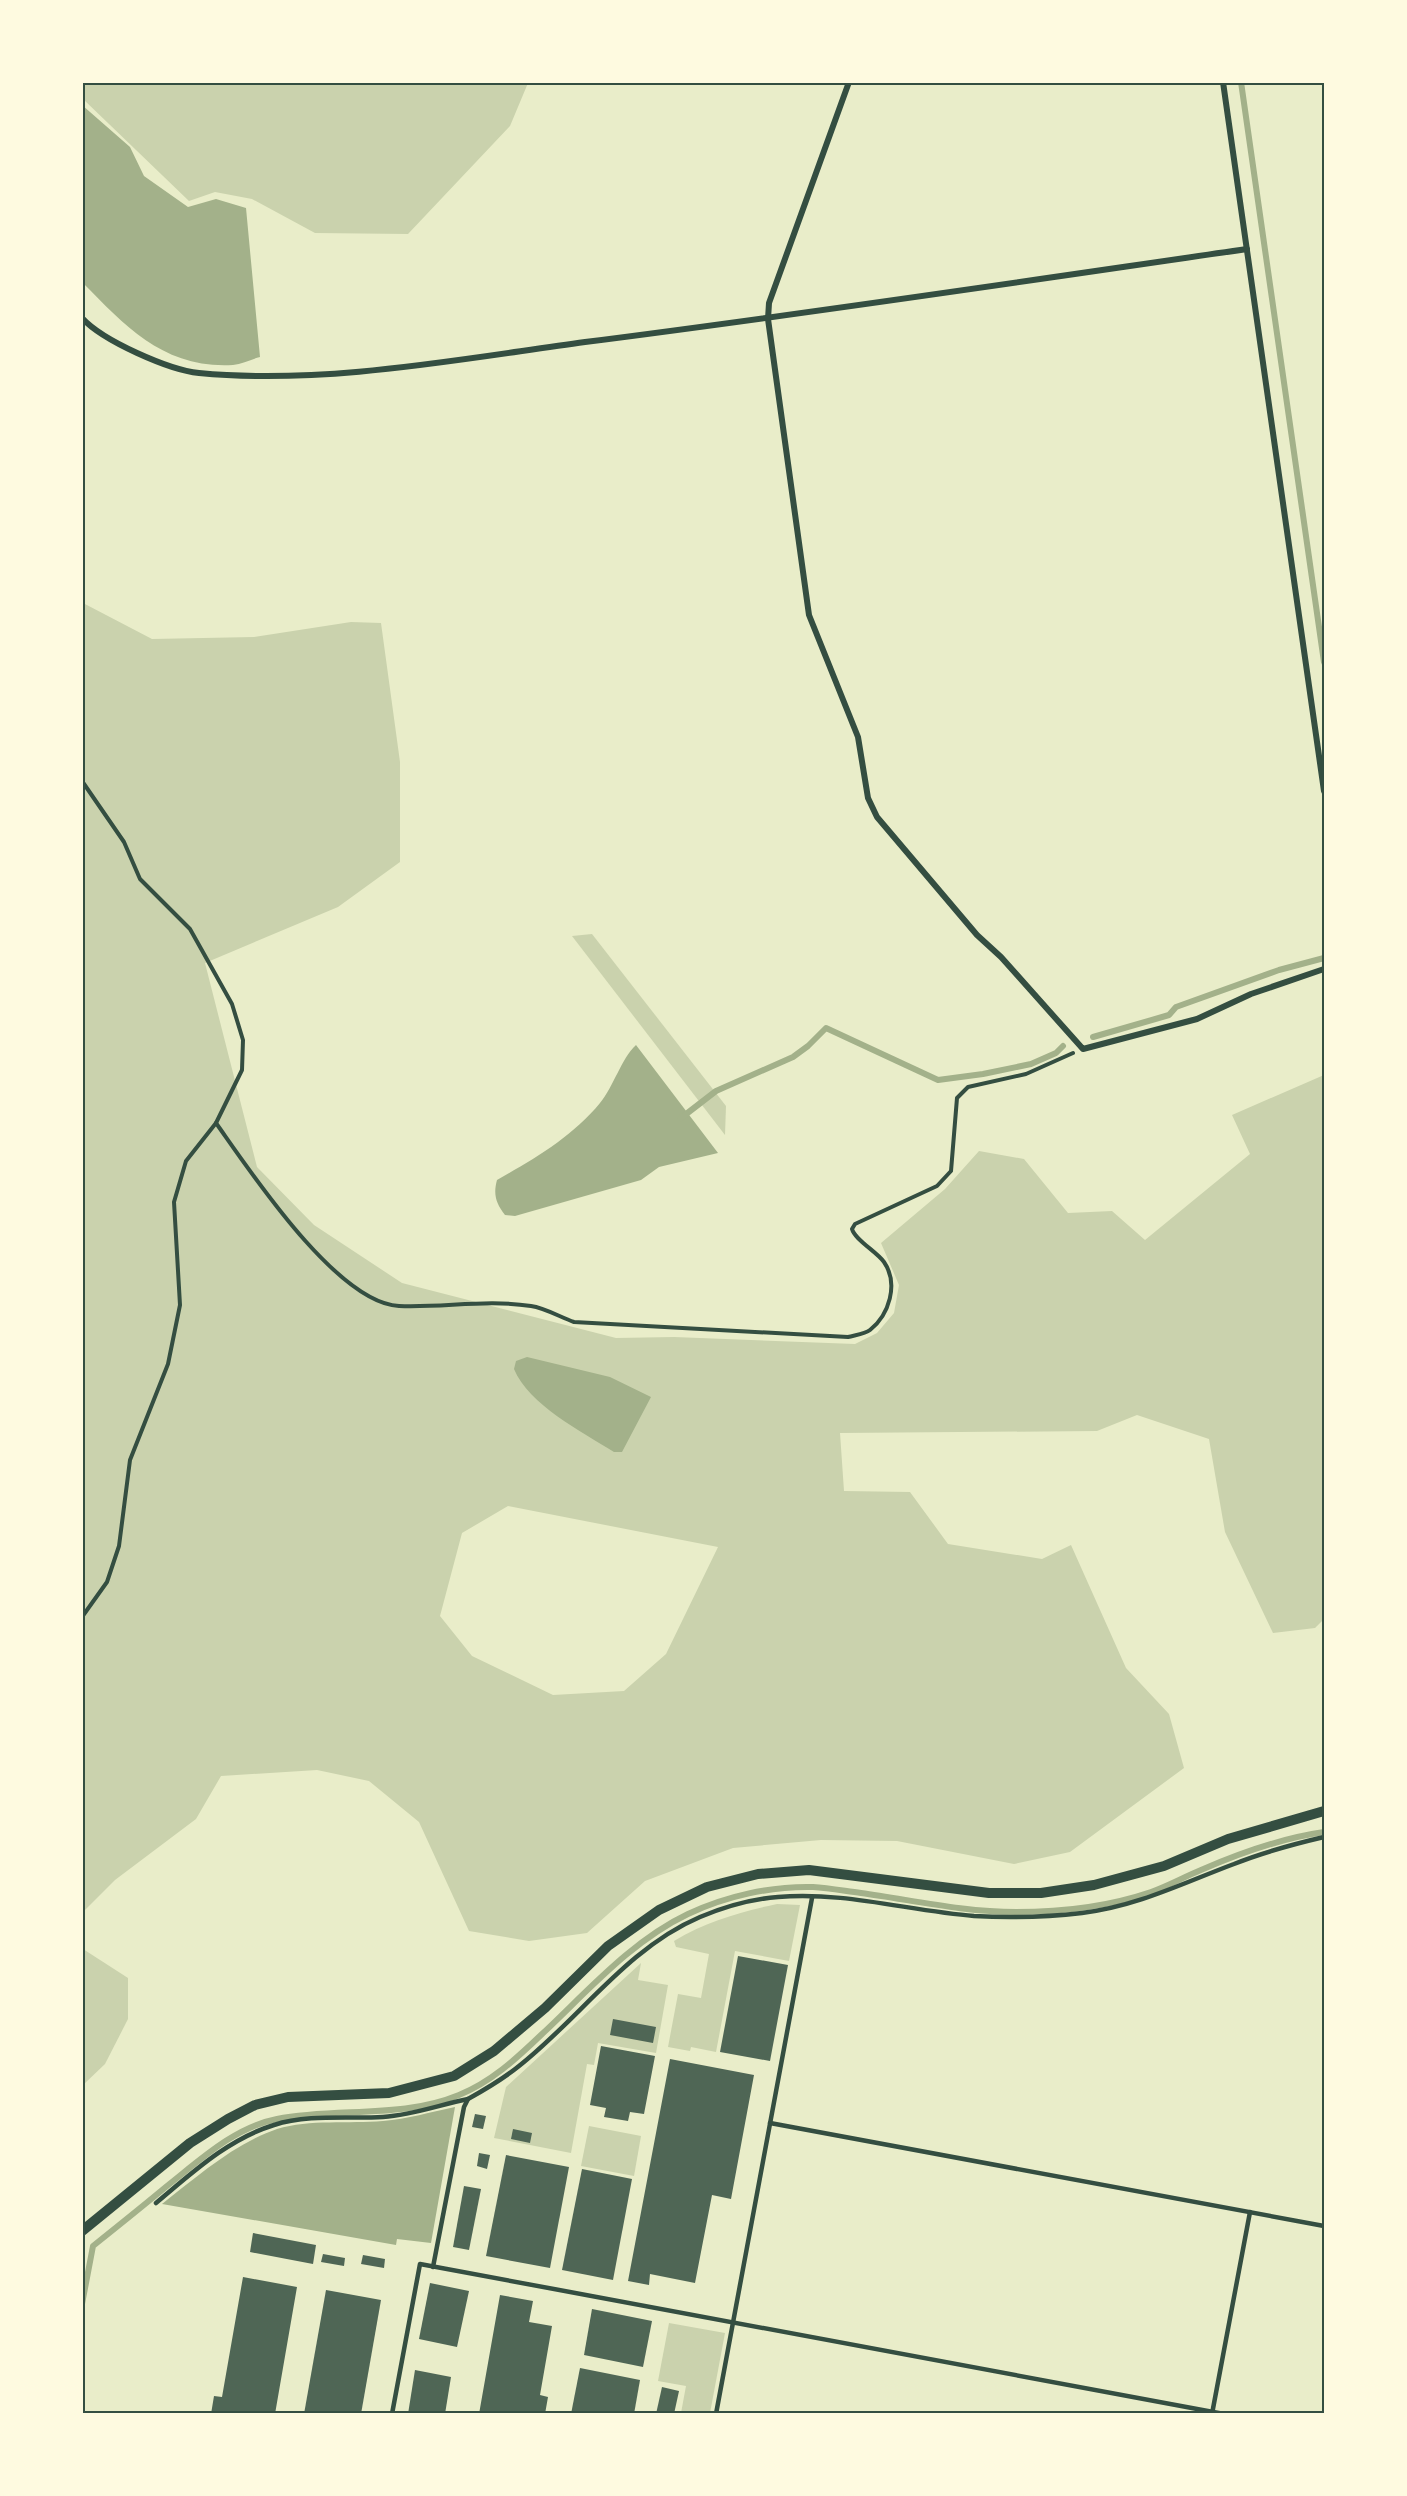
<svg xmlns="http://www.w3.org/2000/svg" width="1407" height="2496" font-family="Barlow,sans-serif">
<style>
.green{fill:#cad2ad;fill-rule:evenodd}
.water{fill:#a3b18a}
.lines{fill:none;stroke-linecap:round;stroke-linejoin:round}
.stream{stroke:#a3b18a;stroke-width:6}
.building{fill:#4f6655}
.path{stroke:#344e41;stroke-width:4}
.service{stroke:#344e41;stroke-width:4.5}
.minor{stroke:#344e41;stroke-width:6}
.tertiary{stroke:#344e41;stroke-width:10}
.neatline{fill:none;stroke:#344e41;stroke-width:2}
</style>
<rect width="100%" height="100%" fill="#e9edc9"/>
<g class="green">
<polygon points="82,83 83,82 528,83 510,126 408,234 315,233 252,199 215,192 189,201 83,99"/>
<path d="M83,603L152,639L254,637L351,622L381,623L400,762V862L338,907L205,963L257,1167L314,1225L402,1283L616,1338L674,1337L855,1344L877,1333L894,1313L899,1285L881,1243L945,1189L979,1151L1024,1159L1068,1213L1112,1211L1145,1240L1250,1154L1232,1115L1324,1075V1619L1315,1628L1273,1633L1225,1532L1209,1439L1137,1415L1097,1431L840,1433L844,1491L910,1492L948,1544L1042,1559L1071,1545L1126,1668L1169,1714L1184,1768L1070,1852L1014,1864L897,1841L821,1840L733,1848L645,1881L587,1933L529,1941L469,1931L419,1822L369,1781L317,1770L221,1776L196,1819L115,1880L83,1912ZM508,1506L718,1547L666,1654L624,1691L553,1695L472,1656L440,1616L462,1533Z"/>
<polygon points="592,934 726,1106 725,1135 572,936"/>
<path d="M777,1904L800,1905L789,1961L735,1951L716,2052L691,2047L690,2051L668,2047L678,1994L701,1998L709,1954L676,1947L674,1941C707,1921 740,1912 777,1904Z"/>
<polygon points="83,1949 128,1978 128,2019 105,2064 83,2085"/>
<polygon points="641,1963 638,1980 668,1985 656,2053 598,2043 594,2065 587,2064 571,2153 494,2138 506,2087"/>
<polygon points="589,2126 641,2136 634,2176 581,2166"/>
<polygon points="669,2323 725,2333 710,2413 681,2413 686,2386 658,2381"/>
</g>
<g class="water">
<path d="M82,105L130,147L144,176L188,207L216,199L246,208L260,357C252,359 242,364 233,365C165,369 126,327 83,283Z"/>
<path d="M636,1045L718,1153L659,1167L641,1180L515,1216L505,1215C496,1204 493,1194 497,1180C534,1159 572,1137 600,1103C614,1086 621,1059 636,1045Z"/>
<path d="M527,1357L610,1377L651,1397L622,1452H614C581,1431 529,1405 514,1369L516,1361Z"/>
<path d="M455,2107L431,2243L397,2239L396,2245L162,2204C198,2176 234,2144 277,2129C310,2119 349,2124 383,2121C407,2119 431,2112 455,2107Z"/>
</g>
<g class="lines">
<g class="stream">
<polyline points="1241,82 1324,662"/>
<polyline points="1093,1037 1169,1015 1176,1007 1279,970 1324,958"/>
<polyline points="681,1118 716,1091 793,1057 808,1046 826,1028 938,1080 983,1074 1031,1064 1056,1053 1063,1046"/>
<path d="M82,2304L93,2246C118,2226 143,2206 167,2186C200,2160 235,2127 277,2119C337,2107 401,2119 459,2095C491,2082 516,2059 541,2035C586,1993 631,1941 688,1914C726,1896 771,1886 813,1887C829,1888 845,1891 861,1893C912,1900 964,1912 1016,1912C1060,1912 1110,1906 1151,1892C1168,1886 1184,1877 1201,1870C1240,1853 1282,1838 1324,1832"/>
</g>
</g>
<g class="building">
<polygon points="738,1956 788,1965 770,2061 720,2052"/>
<polygon points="613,2019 656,2027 653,2043 610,2035"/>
<polygon points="601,2046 655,2056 644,2114 630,2112 628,2121 604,2117 606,2108 590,2105"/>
<polygon points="670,2059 754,2075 731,2199 712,2195 695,2283 650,2274 649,2285 628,2281"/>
<polygon points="475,2114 486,2116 483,2129 472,2127"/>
<polygon points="513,2129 532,2133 530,2143 511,2139"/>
<polygon points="479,2153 490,2155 487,2169 477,2166"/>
<polygon points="506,2155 569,2167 550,2268 486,2256"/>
<polygon points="582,2169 632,2179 613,2280 562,2270"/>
<polygon points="464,2186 481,2189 469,2250 453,2247"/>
<polygon points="253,2233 316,2245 313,2264 250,2252"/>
<polygon points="323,2254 345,2258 344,2266 321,2262"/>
<polygon points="363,2255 385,2259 384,2268 361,2264"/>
<polygon points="243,2277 297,2287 275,2414 211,2414 214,2396 222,2397"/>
<polygon points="430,2283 469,2291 457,2347 419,2339"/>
<polygon points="326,2290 381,2300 361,2414 304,2414"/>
<polygon points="500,2295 533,2301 529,2322 552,2326 540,2395 548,2397 545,2414 479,2414"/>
<polygon points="592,2309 652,2321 643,2367 584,2355"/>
<polygon points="580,2368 640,2380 634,2414 571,2414"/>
<polygon points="415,2370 451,2377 445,2414 408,2414"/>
<polygon points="662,2387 679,2391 674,2414 656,2414"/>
</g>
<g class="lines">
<g class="path">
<polyline points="82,781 124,842 140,879 190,929 232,1004 243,1040 242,1070 216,1123 186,1161 174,1202 180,1305 168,1364 130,1460 119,1546 107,1582 82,1617"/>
<path d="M216,1123C250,1171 337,1303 399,1306C443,1308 487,1299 531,1306C545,1308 560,1317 574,1322L848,1337C855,1335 865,1334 870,1330C889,1315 899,1284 884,1262C876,1251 855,1240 852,1229L855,1224L937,1186L951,1171L957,1098L968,1087L1026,1074L1073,1053"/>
</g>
<g class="service">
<polyline points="770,2123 1324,2226"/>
<path d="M156,2203C192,2173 228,2139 274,2125C308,2114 348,2119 383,2117C413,2115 439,2105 468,2099"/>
<path d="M433,2267L464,2107L468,2099C486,2089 503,2079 519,2066C580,2018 627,1948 700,1917C724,1907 752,1899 778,1897C842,1891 910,1911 974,1916C1010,1918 1047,1917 1082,1913C1138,1906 1183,1883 1234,1864C1264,1852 1294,1844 1324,1837"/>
<polyline points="392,2414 420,2264 1224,2414"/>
<polyline points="716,2414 812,1898"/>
<polyline points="1212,2414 1250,2212"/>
</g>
<g class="minor">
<polyline points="849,82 769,303 768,319 809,615 858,737 868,798 877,817 977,935 1001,957 1083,1049 1197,1019 1251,994 1324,969"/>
<polyline points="1223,82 1324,791"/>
<path d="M82,318C103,341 169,370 199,373C325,385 460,359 585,342C806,314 1026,281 1247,249"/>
</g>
<polyline class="tertiary" points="82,2231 190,2143 228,2119 255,2105 288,2097 389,2093 454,2076 494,2051 545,2008 608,1946 659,1910 707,1887 758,1874 809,1870 989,1893 1041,1893 1094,1885 1164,1866 1228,1839 1324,1811"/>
</g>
<rect width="1407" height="2496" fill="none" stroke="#fefae0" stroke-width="168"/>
<rect x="84" y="84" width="1239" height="2328" class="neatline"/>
</svg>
